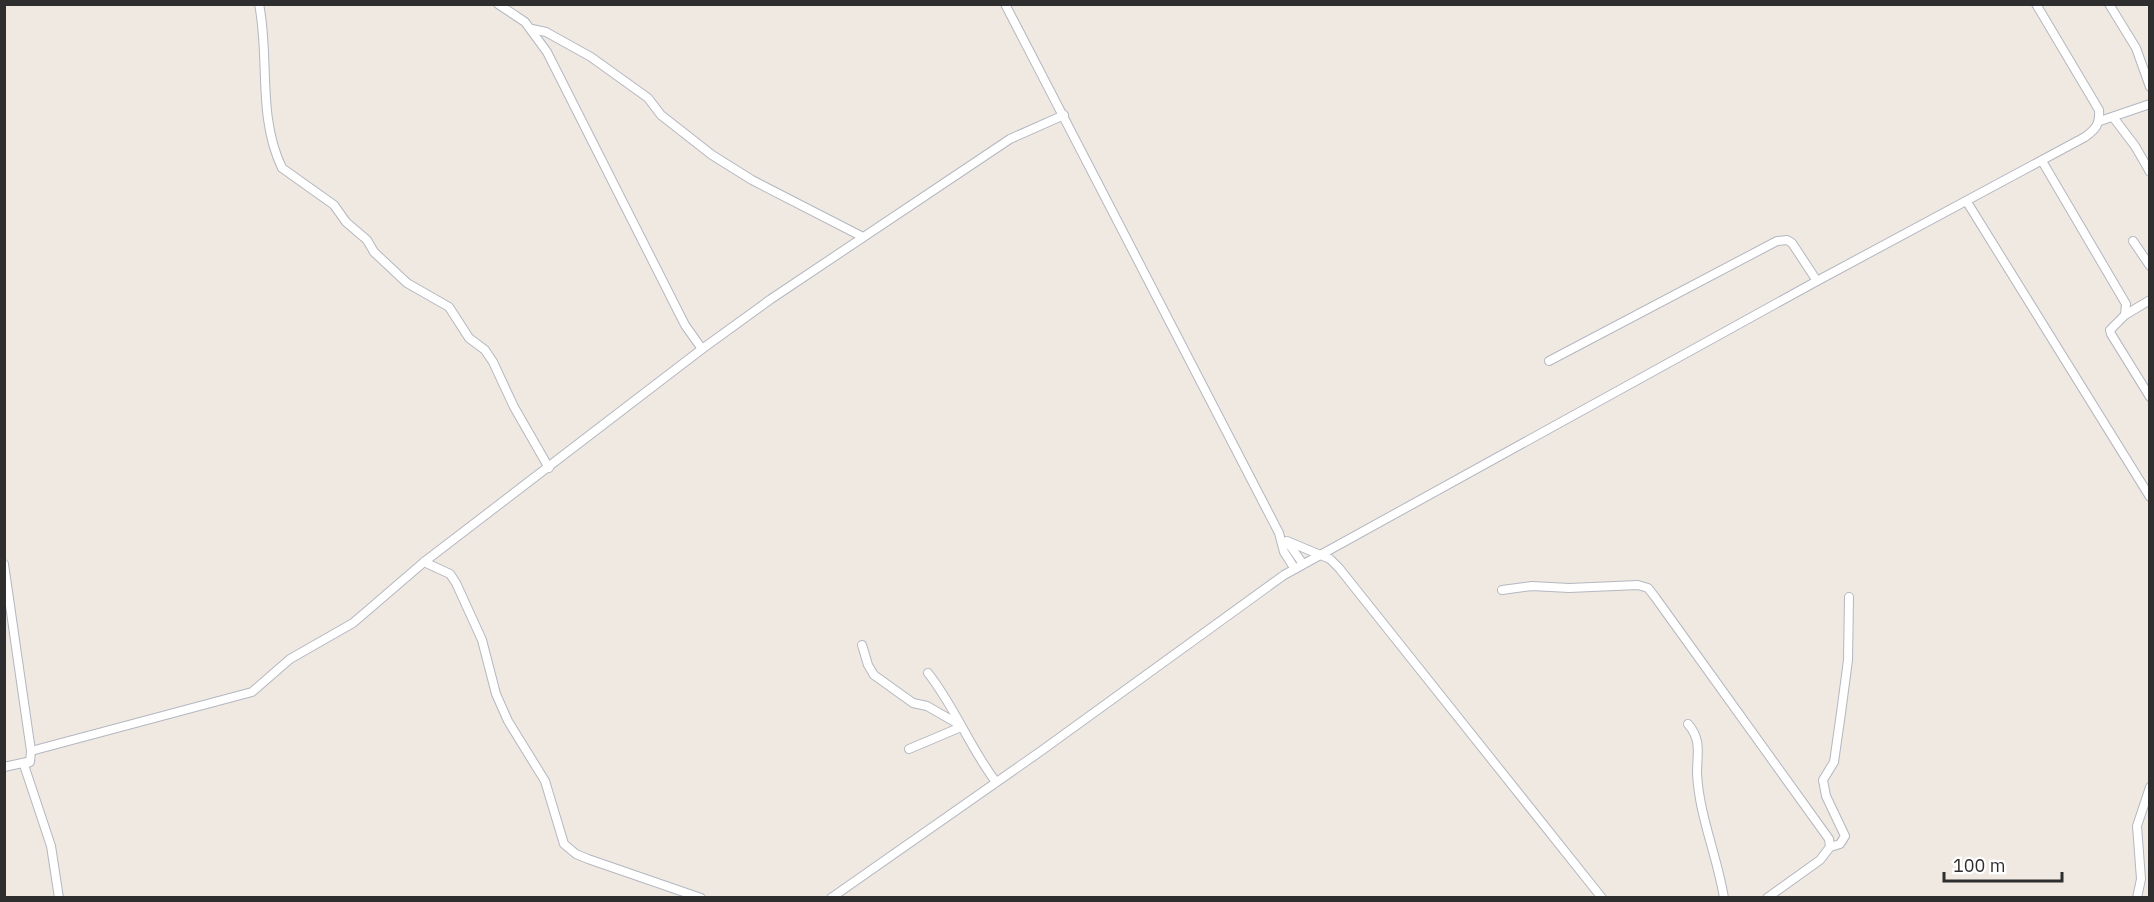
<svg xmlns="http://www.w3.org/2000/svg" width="2154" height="902" font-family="'IBM Plex Sans',sans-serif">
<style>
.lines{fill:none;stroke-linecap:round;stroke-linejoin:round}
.minor-casing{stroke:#b4b7c1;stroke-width:10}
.minor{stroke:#fff;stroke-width:8}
</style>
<rect width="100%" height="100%" fill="#efe9e1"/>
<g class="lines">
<defs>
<g id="minor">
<path d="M259,4C270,58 257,116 282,168L334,205L346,222L367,240L374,252L407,283L449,307L469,338L485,350L493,362L514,407L549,468"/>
<polyline points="498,4 525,22 547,52 685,325 702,349"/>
<polyline points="1005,4 1279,533 1284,552 1295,569"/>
<polyline points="2109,4 2136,48 2150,87"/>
<polyline points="532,29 546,32 591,57 648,98 661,115 712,155 752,180 863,237"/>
<polyline points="2113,117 2135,146 2150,172"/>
<polyline points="2100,121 2150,104"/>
<polyline points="2042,161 2126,304 2125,315 2110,330 2111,334 2150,397"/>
<polyline points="1967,202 2150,497"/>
<polyline points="2133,241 2150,266"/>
<polyline points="2125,315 2150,300"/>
<polyline points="1549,361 1777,241 1787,240 1792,243 1817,281"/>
<polyline points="1287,541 1330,559 1339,568 1602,898"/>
<polyline points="1289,544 1303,564"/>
<polyline points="424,562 450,574 456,583 482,640 496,694 508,721 545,781 564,844 576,854 588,859 701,898"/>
<polyline points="4,564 31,751"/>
<polyline points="1502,590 1532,586 1569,588 1638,585 1648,588 1655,597 1829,839 1830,847 1820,860 1767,898"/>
<polyline points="862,645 868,665 874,675 913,703 927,706 960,725"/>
<path d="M928,673C955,707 970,748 996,782"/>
<path d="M1688,724C1702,740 1697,754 1697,773C1699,816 1717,855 1724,898"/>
<polyline points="909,749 961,727"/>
<polyline points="4,767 27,762"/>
<polyline points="1830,847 1840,844 1845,836 1826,796 1823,780 1834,762 1841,713 1848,660 1849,597"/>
<polyline points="59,898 51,846 24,765 30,762 31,751 252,692 290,659 353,623 424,562 702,349 771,299 1010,139 1064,115"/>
<path d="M831,898L1041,751L1284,575L1817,281L2085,137C2096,129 2100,124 2099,110L2036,4"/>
<polyline points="2137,898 2141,879 2137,826 2150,787"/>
</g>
</defs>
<use href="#minor" class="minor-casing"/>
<use href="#minor" class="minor"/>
</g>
<rect width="2154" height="902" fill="none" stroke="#2e2e2e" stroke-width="12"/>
<path d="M1944 872v9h118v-9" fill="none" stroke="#2e2e2e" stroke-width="3"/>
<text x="1953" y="872" font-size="18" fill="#2e2e2e" stroke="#ffffff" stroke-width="4.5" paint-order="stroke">100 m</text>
</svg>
